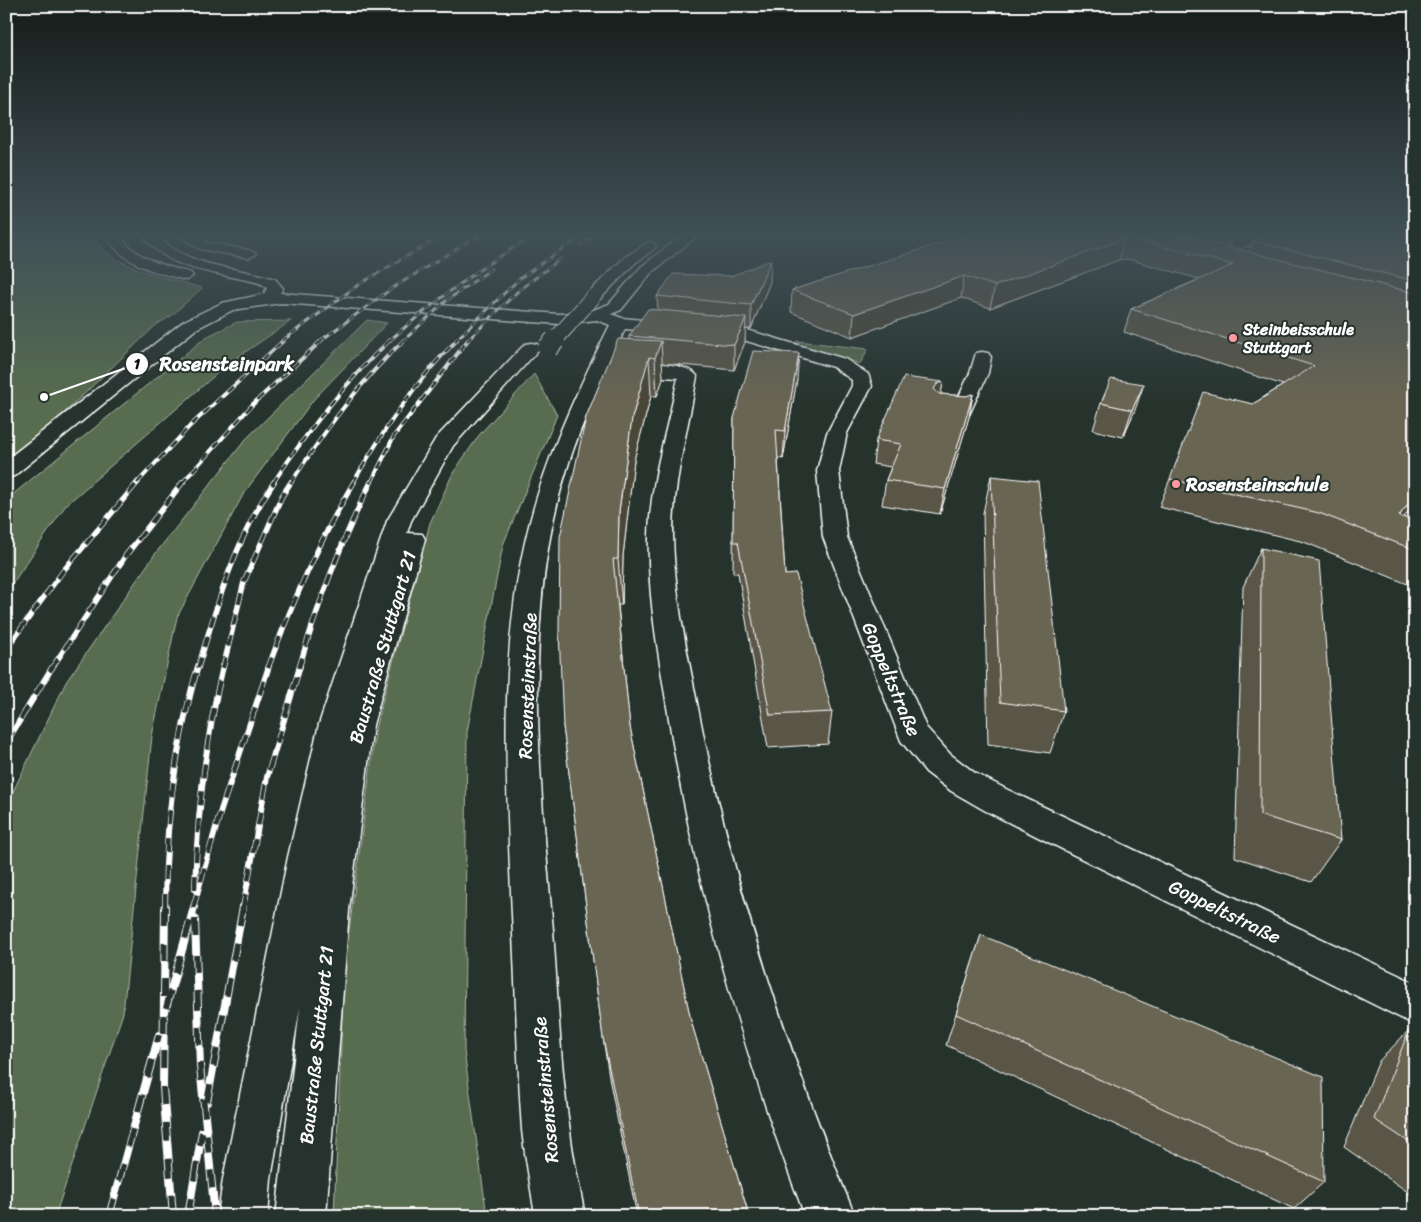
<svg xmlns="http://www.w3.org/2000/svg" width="1421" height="1222" font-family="Sriracha,sans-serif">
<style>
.green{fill:#596c50;stroke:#acb6a8}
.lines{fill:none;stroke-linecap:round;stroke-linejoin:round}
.minor-casing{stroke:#fff;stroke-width:3}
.minor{fill:#26332d;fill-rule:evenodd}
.rail-far4-casing{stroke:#fff;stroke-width:3}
.rail-far3-casing{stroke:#fff;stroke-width:4}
.rail-far2-casing{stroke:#fff;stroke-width:5.5}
.rail-far1-casing{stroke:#fff;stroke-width:6}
.rail-casing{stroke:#fff;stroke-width:8}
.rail-far4{stroke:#26332d;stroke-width:2;stroke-dasharray:6;stroke-linecap:butt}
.rail-far3{stroke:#26332d;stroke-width:2.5;stroke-dasharray:8;stroke-linecap:butt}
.rail-far2{stroke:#26332d;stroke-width:4;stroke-dasharray:11;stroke-linecap:butt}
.rail-far1{stroke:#26332d;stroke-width:4.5;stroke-dasharray:14;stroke-linecap:butt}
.rail{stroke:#26332d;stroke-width:6;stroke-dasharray:18;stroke-linecap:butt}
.minor-bridge-far1-casing{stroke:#fff;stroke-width:17;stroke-linecap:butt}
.minor-bridge-casing{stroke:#fff;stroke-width:22;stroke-linecap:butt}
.minor-bridge-far1{stroke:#26332d;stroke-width:15}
.minor-bridge{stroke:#26332d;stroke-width:20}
.wall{fill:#5a5747;stroke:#fff;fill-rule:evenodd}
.shaded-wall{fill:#4a4739;stroke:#fff}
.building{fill:#696552;stroke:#fff}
.poi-dot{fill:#ff9aa2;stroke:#26332d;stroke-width:2}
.labels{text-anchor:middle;stroke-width:4;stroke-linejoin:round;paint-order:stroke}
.far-poi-label{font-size:16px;font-weight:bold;fill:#fff;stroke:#26332d;text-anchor:start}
.poi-label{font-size:19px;font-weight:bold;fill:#fff;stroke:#26332d;text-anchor:start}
.street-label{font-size:19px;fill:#fff;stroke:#26332d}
.leader{fill:none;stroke:#fff;stroke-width:2}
.callout-dot{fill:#fff;stroke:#26332d;stroke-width:2}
.mark-label{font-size:15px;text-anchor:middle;font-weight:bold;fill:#111}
.callout-label{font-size:20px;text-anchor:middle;font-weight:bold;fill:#fff;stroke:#26332d;stroke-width:4;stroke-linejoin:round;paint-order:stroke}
</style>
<rect width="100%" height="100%" fill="#26332d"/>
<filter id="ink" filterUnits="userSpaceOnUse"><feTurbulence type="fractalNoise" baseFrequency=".02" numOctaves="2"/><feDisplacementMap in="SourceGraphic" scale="10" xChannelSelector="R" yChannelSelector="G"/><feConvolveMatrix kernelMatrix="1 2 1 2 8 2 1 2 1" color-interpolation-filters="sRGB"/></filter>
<g filter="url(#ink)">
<g class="green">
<path d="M6,232H94C97,265 176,280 202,288L171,316L156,325L6,469Z"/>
<polygon points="367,320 387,323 314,399 244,493 177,617 152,736 123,1013 55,1216 6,1216 6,806 66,682 155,554 246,439"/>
<polygon points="291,321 229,363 66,505 6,593 6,500 206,337 237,322"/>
<polygon points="798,341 868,349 860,364 794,343"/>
<polygon points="534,374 557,415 503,545 467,732 464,1051 487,1216 334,1216 344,969 376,725 430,523 453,473 480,434"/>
</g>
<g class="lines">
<defs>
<g id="minor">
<path d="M104,232H118C133,259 163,265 191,273L193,276L186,280C153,272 121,264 104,232Z"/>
<path d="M140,232H154C184,268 234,266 275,279L283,288L280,293L559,314L588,312L609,304L641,267L686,232H702L651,273L621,310L611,314L622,318L747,330L845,359L868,374L872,386L847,433L839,471L847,537L926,727L950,754L975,773L1008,790L1415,983V1025L984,810L951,791L926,772L901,741L823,537L817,471L827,433L852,386V380L833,367L740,339L625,329L610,362C629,363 686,360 697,376C688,429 673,481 673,535C674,593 687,651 698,708C732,883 787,1051 855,1216H805C742,1051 694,882 667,707C658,651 647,593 649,536C650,482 667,430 678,378L605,373C591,404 577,436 567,469C521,611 540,783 553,930C558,997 560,1065 570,1131C573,1159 580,1188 585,1216H535C531,1187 525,1158 522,1130C517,1059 516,987 512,915C507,796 498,659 525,542C543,463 574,397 610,325L597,320L559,324L282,303L233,310L196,329L14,476L6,478V460L184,321L222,303L264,294L267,288C262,282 250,281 242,279C202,270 167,269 140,232Z"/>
<polygon points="174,232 191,232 209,243 249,250 256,254 249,258 200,249"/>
<polygon points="1166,232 1190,232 1256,249 1258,252 1251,256 1168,235"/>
<polygon points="649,242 654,243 656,246 654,249 635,263 599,300 587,300 585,297 587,294 625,257"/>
<polygon points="531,343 537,344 540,348 453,446 411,521 407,533 422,534 425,539 373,725 349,910 326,1216 276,1216 300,1007 271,1179 268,1216 218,1216 223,1179 288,857 319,724 387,521 436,438 525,344"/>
<polygon points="982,352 988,353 991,357 988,373 969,415 962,417 935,415 932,411 935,407 955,405 970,373 976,353"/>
</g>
</defs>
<use href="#minor" class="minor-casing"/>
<use href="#minor" class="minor"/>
<defs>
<g id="rail-far4">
<polyline points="581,245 599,232"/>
<polyline points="282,341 358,285 448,232"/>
<polyline points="320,341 391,289 484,232"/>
<path d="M389,341C436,300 485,263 540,232"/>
<polyline points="403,341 446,301 491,269"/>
<polyline points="455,341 519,279 587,232"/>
<polyline points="467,341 517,292 560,259"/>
</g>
<g id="rail-far3">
<polyline points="137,483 190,426 284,340"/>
<polyline points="182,483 252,405 322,340"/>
<path d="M273,483C307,432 345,382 390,340"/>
<path d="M291,483C324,432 359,382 404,340"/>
<path d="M353,483C382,433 415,381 457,340"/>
<polyline points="371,483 394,436 468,340"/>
</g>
<g id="rail-far2">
<polyline points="6,649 63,571 138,482"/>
<polyline points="52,668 126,555 183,482"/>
<path d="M198,668C217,604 236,538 274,482"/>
<polyline points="223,668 244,582 282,496 291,482"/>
<path d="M268,668C292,603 319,541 354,482"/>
<path d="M299,668C318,604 341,541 371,482"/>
</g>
<g id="rail-far1">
<polyline points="6,743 53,666"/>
<path d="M195,889C197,815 206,738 223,666"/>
<path d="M165,908C165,827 175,745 198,666"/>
<polyline points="193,908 221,810 269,666"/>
<polyline points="243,908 267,777 300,666"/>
</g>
<g id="rail">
<polyline points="165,907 163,1087 173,1216"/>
<polyline points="195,919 200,1066 215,1216"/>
<polyline points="166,1008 194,907"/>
<polyline points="207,1102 243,907"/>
<polyline points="109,1216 159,1035"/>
<polyline points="188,1216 202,1132"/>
</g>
</defs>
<use href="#rail-far4" class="rail-far4-casing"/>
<use href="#rail-far3" class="rail-far3-casing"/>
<use href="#rail-far2" class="rail-far2-casing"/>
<use href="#rail-far1" class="rail-far1-casing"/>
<use href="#rail" class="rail-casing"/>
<use href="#rail-far4" class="rail-far4"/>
<use href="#rail-far3" class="rail-far3"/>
<use href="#rail-far2" class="rail-far2"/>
<use href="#rail-far1" class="rail-far1"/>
<use href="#rail" class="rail"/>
<defs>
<polyline id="minor-bridge-far1" points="554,341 593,297"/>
<polyline id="minor-bridge" points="548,348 555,340"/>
</defs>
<use href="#minor-bridge-far1" class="minor-bridge-far1-casing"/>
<use href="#minor-bridge" class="minor-bridge-casing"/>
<use href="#minor-bridge-far1" class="minor-bridge-far1"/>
<use href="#minor-bridge" class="minor-bridge"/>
</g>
<g class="wall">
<path d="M977,232H1415V503L1404,517L1415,521V587L1304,542L1159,507L1170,479L1253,404L1283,385L1124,332L1131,309L1199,279L1128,259L1119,260L990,308L961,298L852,337L791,312L792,290ZM1252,244L1249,252L1239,250Z"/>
<polygon points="770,282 751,329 745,329 745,342 734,370 662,363 663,379 657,396 651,396 634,460 623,556 622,605 618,605 630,727 691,1021 748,1212 750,1216 637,1216 610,1083 603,1038 563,726 629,339 629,336 658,310 657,296"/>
<polygon points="797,379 783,459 778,458 785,575 832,712 828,744 768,748 738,573 733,573 734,418"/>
<polygon points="943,382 941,394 966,396 973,394 969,417 940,514 882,505 886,480 891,467 873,464 876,440"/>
<polygon points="1101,403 1135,410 1123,437 1093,430"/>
<polygon points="991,476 1064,711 1050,753 988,744 983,513"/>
<polygon points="1261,548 1341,840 1311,882 1235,857 1243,587"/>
<polygon points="981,935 1324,1182 1294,1209 946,1045"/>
<polygon points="1409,1030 1415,1033 1415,1197 1344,1147 1379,1061"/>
</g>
<g class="shaded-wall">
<polygon points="1240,232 1279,232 1253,241 1252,244 1225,256 1232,236"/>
<polygon points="1124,239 1119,260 990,308 995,286"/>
<polygon points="771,260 770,282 751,329 751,305"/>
<polygon points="964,276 961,298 852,337 854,314"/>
<polygon points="746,318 745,342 734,370 734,345"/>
<polygon points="661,341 663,379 657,396 655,358"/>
<polygon points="799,353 797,379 783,459 785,431"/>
<polygon points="649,357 651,396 634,460 623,556 622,605 618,559 619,511 632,418"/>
<polygon points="943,382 939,405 934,389 937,384"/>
<polygon points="1144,384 1135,410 1123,437 1132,410"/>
<polygon points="973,394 969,417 940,514 945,489"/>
<polygon points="1415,495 1415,503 1387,539 1399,516"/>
</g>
<g class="building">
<polygon points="977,232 1168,232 1415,293 1415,495 1399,516 1415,521 1415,550 1319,513 1170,479 1203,392 1253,404 1314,366 1131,309 1233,265 1134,239 1124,239 995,286 964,276 854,314 792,290"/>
<polygon points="1218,232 1240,232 1232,236"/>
<polygon points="1272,232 1415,232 1415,281 1253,241"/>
<polygon points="771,260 751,305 657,296 673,274 731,276"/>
<polygon points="648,309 746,318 734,345 629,336"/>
<polygon points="618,339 661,341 655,358 649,357 632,418 619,511 618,559 613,559 630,727 691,1021 748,1212 750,1216 639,1216 603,1038 563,726 559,631 560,537 586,417"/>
<polygon points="753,351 799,353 785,431 776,430 785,575 796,574 832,712 770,715 738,542 733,542 734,418"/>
<polygon points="904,377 943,382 937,384 934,389 939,394 966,396 973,394 945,489 886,480 901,444 876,440"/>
<polygon points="1111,379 1144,384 1132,410 1101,403"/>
<polygon points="991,476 1038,481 1064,711 1000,702"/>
<polygon points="1261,548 1319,561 1341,840 1260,815"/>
<polygon points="981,935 1323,1077 1324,1182 956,1014"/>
<polygon points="1409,1030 1415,1033 1415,1146 1374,1119"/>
</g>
</g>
<linearGradient id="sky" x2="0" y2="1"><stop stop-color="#151c19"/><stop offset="0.58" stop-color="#415057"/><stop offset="1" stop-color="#415057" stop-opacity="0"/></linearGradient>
<rect width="1421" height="403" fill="url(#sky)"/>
<g class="poi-dot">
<circle cx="1233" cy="338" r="5"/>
<circle cx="1176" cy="484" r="5"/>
</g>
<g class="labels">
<g class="far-poi-label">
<text x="1243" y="335">Steinbeisschule<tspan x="1243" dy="18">Stuttgart</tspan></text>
</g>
<g class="poi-label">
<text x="1186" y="491">Rosensteinschule</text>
</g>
<g class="street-label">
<text transform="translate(382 647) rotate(-74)" y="7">Baustraße Stuttgart 21</text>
<text transform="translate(892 679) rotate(67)" y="7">Goppeltstraße</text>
<text transform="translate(527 686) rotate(-88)" y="7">Rosensteinstraße</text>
<text transform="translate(1225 911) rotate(26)" y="7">Goppeltstraße</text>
<text transform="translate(316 1045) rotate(-84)" y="7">Baustraße Stuttgart 21</text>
<text transform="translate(545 1090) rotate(-95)" y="7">Rosensteinstraße</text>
</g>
</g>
<path class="leader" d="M44 397L137 364"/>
<g class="callout-dot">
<circle cx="44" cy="397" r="5"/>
<circle cx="137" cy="364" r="12"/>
</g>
<g class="mark-label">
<text x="137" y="369">1</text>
</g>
<g class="callout-label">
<text x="227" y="371">Rosensteinpark</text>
</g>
<rect width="1421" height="1222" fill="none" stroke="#26332d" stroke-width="25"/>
<rect x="12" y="12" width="1396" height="1197" fill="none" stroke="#fff" stroke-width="2" filter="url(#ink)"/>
</svg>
